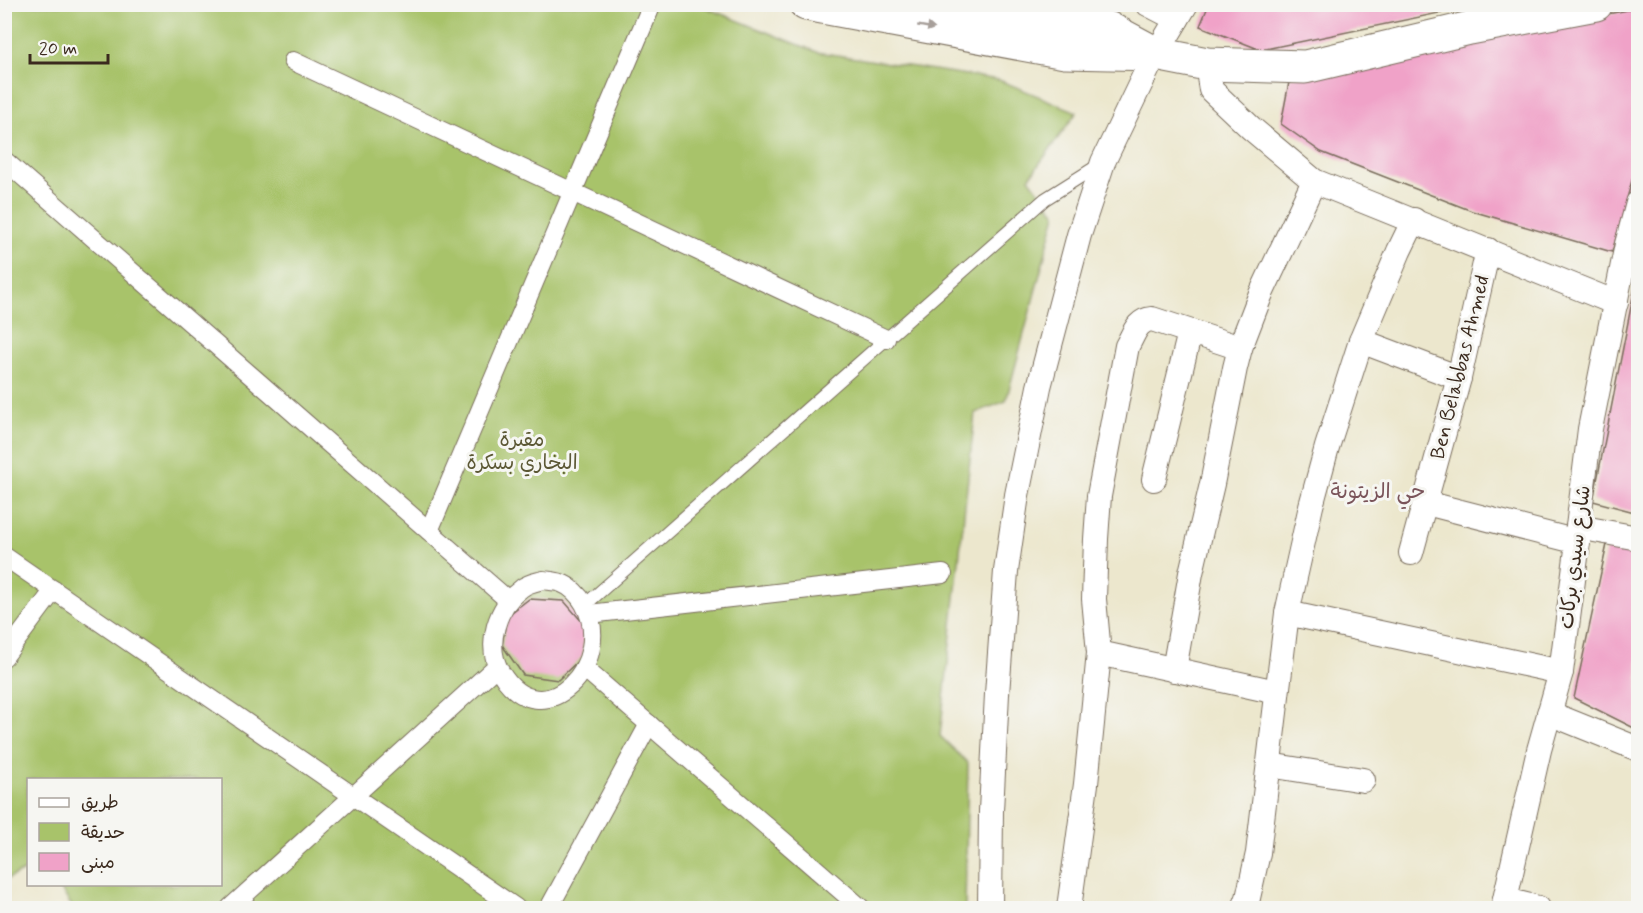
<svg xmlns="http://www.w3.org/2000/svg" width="1643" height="913" font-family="Mynerve,'Playpen Sans Arabic',sans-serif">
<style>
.green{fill:#a8c36a;stroke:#727644;stroke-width:1.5}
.building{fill:#f0a2c8}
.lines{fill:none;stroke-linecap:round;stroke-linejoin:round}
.service-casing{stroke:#796c5b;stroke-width:14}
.pedestrian-casing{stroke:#796c5b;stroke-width:20}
.minor-casing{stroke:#796c5b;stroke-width:26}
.secondary-casing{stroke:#796c5b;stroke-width:35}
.service{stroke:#fff;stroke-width:12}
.pedestrian{stroke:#fff;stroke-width:18}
.minor{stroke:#fff;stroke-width:24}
.secondary{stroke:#fff;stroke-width:33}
.oneway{fill:#a79f9a}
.labels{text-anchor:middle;stroke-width:6;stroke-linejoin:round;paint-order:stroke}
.street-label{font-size:20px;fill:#3b2a1e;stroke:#f6f6f2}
.park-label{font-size:20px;fill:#5c5835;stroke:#f6f6f2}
.neighbourhood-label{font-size:21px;fill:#7a545a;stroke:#f6f6f2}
</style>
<rect width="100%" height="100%" fill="#f6f6f2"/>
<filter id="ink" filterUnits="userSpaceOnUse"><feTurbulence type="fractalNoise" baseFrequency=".0167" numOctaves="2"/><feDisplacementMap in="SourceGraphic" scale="12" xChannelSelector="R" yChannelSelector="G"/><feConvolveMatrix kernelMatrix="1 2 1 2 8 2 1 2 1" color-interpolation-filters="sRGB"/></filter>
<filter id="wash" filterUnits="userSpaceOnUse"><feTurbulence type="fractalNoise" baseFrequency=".008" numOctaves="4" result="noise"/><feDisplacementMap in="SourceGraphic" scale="24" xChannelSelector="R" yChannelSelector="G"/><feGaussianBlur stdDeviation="1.35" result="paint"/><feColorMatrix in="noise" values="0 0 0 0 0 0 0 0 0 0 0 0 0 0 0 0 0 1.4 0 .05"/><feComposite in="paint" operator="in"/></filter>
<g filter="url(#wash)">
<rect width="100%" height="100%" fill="#ece7cd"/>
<polygon class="green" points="4,5 699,5 817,52 999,80 1077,112 1029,178 1056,214 1006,401 975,413 940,736 968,763 965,908 73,908 58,885 220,884 220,780 28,780 28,869 5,880"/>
<g id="blocks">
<g class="building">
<polygon points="1209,4 1473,4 1473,6 1261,50 1200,26"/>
<polygon points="1638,8 1638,159 1612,252 1472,211 1321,152 1281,124 1290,77"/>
<polygon points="1637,276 1638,276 1638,513 1593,501"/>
<polygon points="1609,535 1638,542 1638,730 1574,698"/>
<polygon points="529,599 564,601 584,624 583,656 558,680 523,675 502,645 507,616"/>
</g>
</g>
</g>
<g filter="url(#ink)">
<use href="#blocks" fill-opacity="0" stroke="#796c5b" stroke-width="1.5"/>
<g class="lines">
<defs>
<polyline id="service" points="585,605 1045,199 1099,165"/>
<g id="pedestrian">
<polyline points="293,61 886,339"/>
<polyline points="4,160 508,600"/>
<polyline points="429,531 650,9"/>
<polyline points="4,556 516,908"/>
<path d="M543,580C549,581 555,581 561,583C570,586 579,595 584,604C617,663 542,740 501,673C484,645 497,606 522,588C528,583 536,582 543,580Z"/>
<polyline points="589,614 943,574"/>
<polyline points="4,657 54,590"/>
<polyline points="584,668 861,908"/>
<polyline points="230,908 497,666"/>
<polyline points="549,908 649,724"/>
</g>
<g id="minor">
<polyline points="1148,4 1177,19"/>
<polyline points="1207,64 1211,90 1251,128 1314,181 1616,303"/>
<polyline points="1361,341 1459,378"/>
<polyline points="1154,479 1190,332"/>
<polyline points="1426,503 1578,542"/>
<polyline points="1578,527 1638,538"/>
<polyline points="1411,553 1459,378 1488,250"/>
<polyline points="1287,613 1561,672"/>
<polyline points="1099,653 1277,692"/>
<polyline points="1174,670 1191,573 1212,484 1235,368 1240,348 1260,296 1314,181"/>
<polyline points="1549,713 1638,749"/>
<polyline points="1269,765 1363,780"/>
<polyline points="1506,900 1538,908"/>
<polyline points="990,908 991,811 997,694 1006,571 1017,495 1039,387 1079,235 1103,162 1149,66 1186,4"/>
<path d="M1069,908L1086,784L1099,653L1094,599L1096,539L1099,496L1127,346C1134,334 1137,320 1152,319L1240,348"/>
<polyline points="1244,908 1248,898 1258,853 1287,613 1311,506 1327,447 1361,341 1399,251 1414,220"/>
<polyline points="1503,908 1539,750 1561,672 1578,542 1578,527 1590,429 1627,244 1638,203"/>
</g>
<g id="secondary">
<polyline points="806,4 1065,52 1156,54 1207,64 1305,67 1470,28 1596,4"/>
<polyline points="958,4 1057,20 1077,21 1108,28 1149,50"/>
</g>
</defs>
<use href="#service" class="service-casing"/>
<use href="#pedestrian" class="pedestrian-casing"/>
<use href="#minor" class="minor-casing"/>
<use href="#secondary" class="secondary-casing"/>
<use href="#service" class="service"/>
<use href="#pedestrian" class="pedestrian"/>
<use href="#minor" class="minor"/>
<use href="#secondary" class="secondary"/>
</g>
<defs><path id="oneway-solid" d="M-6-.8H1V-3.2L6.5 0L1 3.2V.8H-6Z" transform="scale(1.5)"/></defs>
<use class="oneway" href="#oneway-solid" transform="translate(926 27) rotate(10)"/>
</g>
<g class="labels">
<g class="street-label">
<text transform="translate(1459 367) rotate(-76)" y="7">Ben Belabbas Ahmed</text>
<text transform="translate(1574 557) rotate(-83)" y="7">شارع سيدي بركات</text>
</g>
<g class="park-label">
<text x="522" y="446">مقبرة<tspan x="522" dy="23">البخاري بسكرة</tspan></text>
</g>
<g class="neighbourhood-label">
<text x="1378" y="498">حي الزيتونة</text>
</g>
</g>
<rect width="1643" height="913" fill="none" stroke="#f6f6f2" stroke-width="24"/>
<rect x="27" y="778" width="195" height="108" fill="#f6f6f2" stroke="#aba49d" stroke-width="1.5"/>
<rect x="39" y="798" width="30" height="9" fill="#ffffff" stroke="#aba49d" stroke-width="1.5"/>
<text x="81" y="808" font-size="18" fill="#3b2a1e">طريق</text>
<rect x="39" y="823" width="30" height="18" fill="#a8c36a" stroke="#aba49d" stroke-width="1.5"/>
<text x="81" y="838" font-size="18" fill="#3b2a1e">حديقة</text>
<rect x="39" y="853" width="30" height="18" fill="#f0a2c8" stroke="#aba49d" stroke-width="1.5"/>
<text x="81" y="868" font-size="18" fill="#3b2a1e">مبنى</text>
<path d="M30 54v9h78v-9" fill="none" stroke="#3b2a1e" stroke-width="3"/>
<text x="39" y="54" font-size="18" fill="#3b2a1e" stroke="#f6f6f2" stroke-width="4.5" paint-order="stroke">20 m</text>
</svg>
